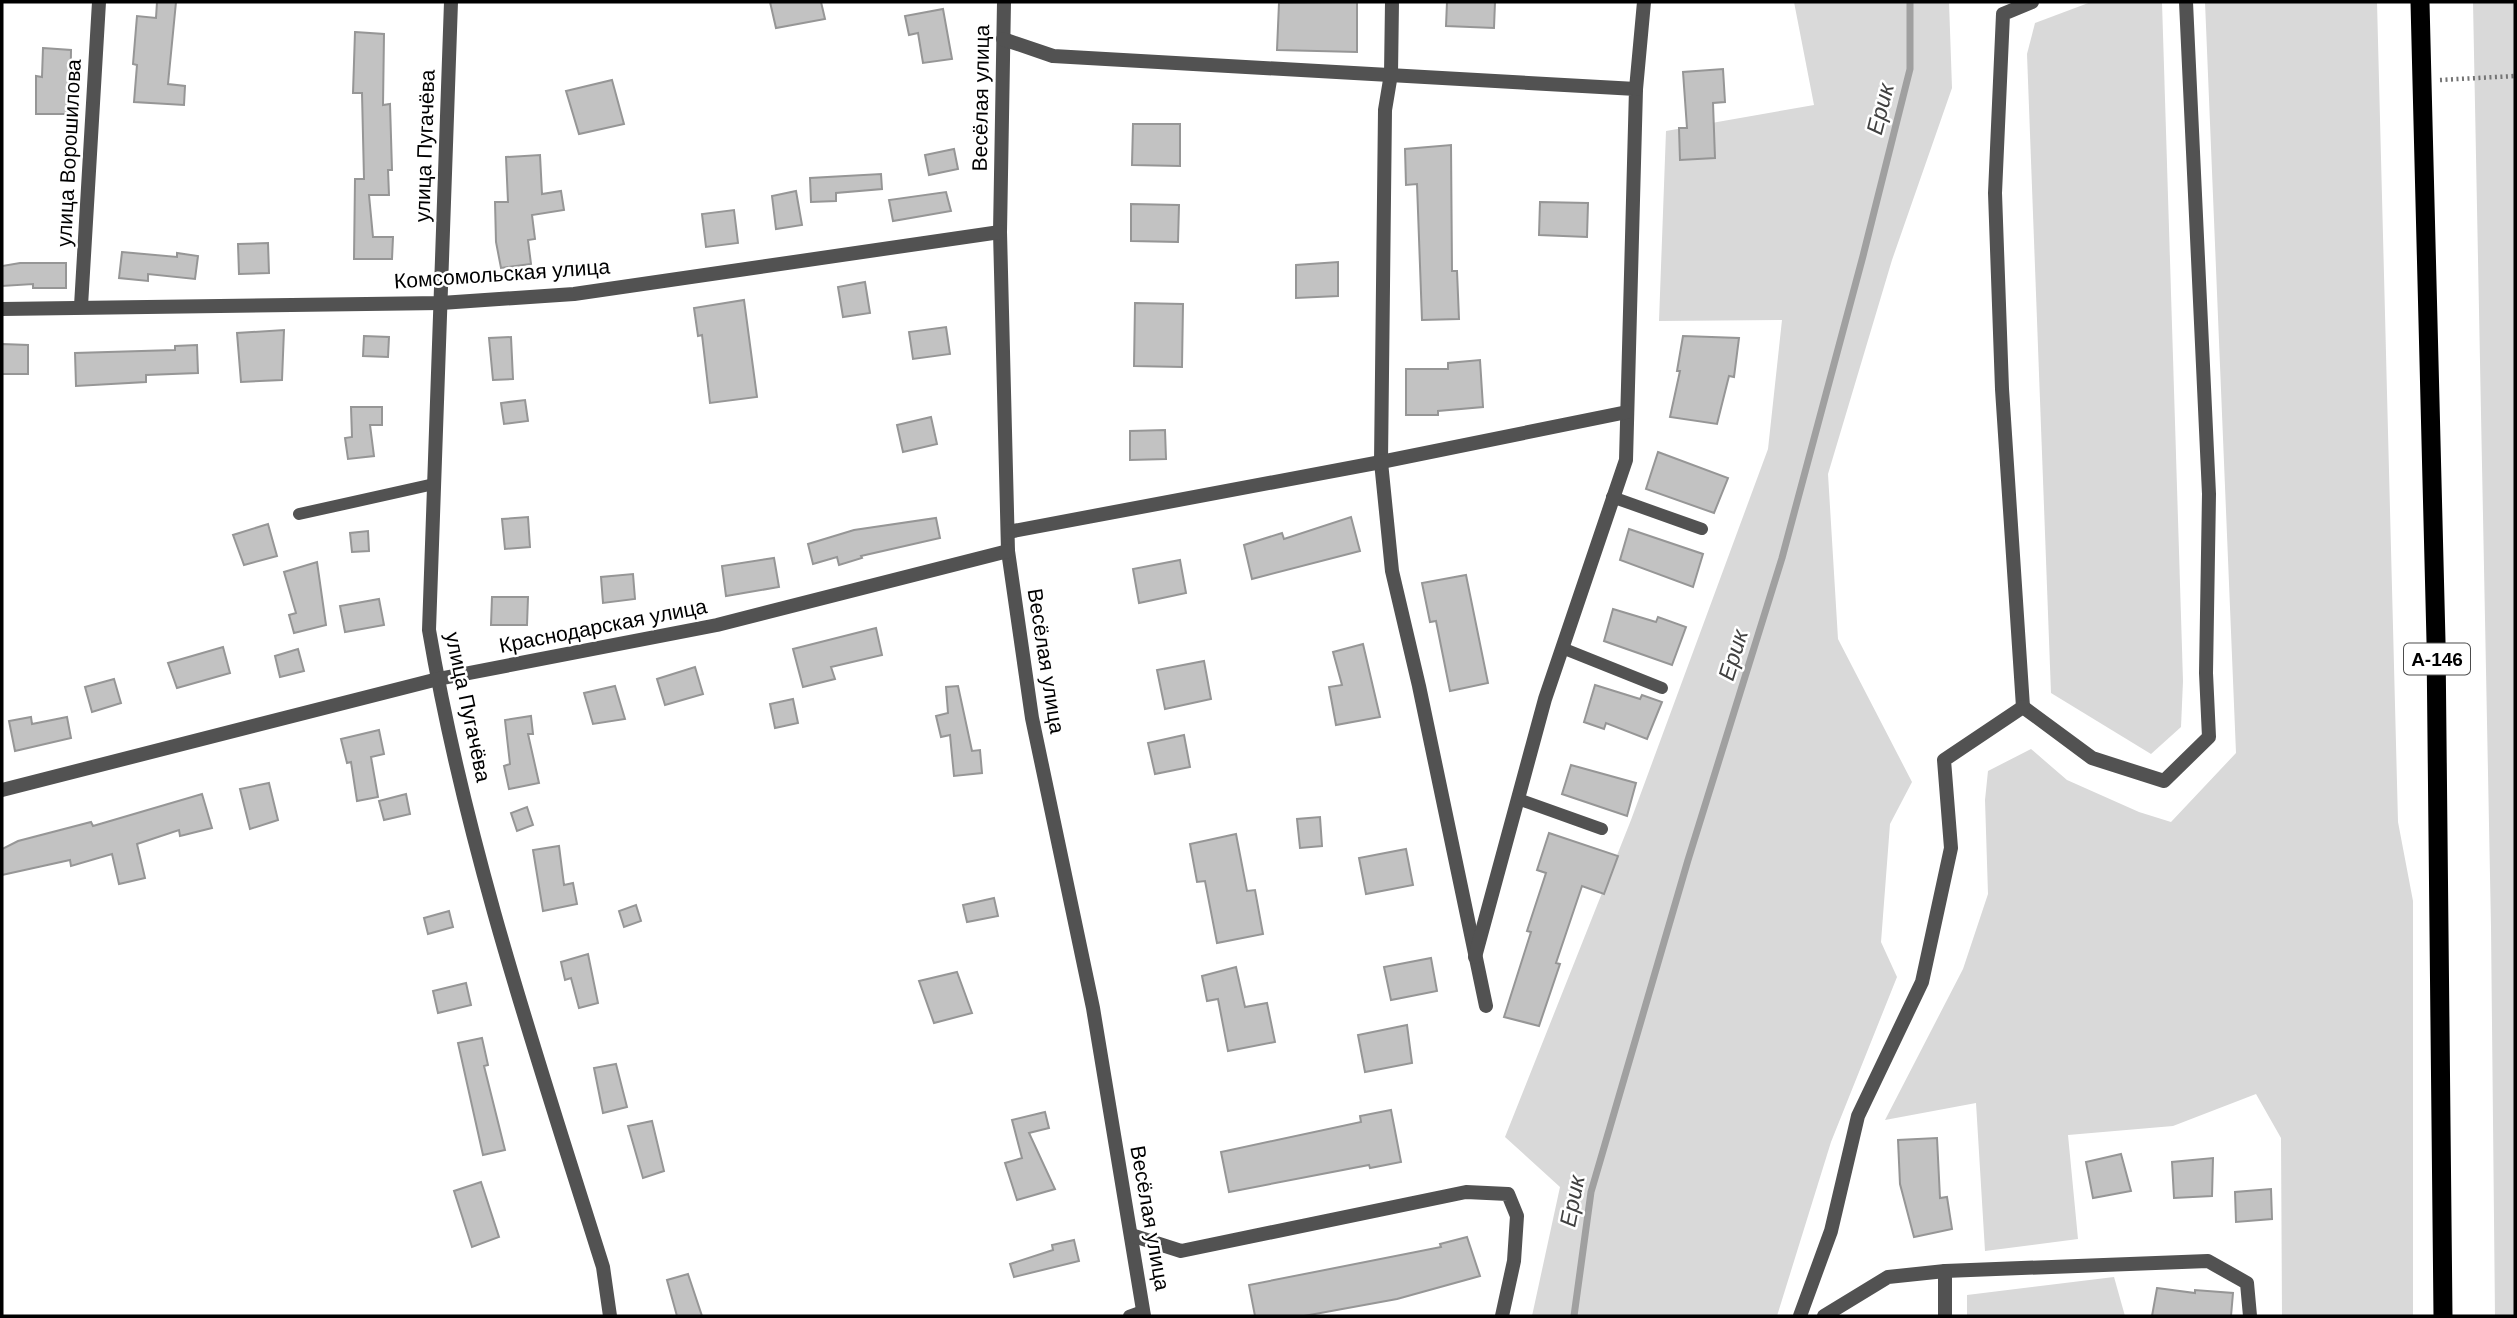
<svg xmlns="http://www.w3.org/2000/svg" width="2517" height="1318" font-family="Arial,sans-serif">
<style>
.green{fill:#d9d9d9}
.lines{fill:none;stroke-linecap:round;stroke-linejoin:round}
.stream{stroke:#a0a0a0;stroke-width:7}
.building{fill:#c2c2c2;stroke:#969696;stroke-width:2}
.path{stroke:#747474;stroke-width:4.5;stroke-dasharray:2 3.5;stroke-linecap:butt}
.service{stroke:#525252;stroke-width:12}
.minor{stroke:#525252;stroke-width:14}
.trunk{stroke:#000;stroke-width:19}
.labels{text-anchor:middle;stroke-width:5;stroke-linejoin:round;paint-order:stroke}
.shield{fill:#fff;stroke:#4c4c4c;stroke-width:2}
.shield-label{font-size:19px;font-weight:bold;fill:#000}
.street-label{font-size:21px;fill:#000;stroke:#fff}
.water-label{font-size:23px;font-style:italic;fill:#414141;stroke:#fff}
</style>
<rect width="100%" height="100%" fill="#fff"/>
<g class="green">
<polygon points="1794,2 1949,2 1952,88 1892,260 1828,474 1838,639 1912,782 1890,824 1881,942 1897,977 1831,1142 1777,1316 1532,1316 1560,1187 1505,1137 1631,820 1768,449 1782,320 1659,321 1666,131 1814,105"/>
<polygon points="2091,2 2162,2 2183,681 2181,727 2151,754 2051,693 2027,54 2035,23"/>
<polygon points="2205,2 2377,2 2398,822 2413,901 2413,1316 2282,1316 2281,1138 2256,1094 2173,1126 2068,1135 2078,1239 1985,1251 1976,1103 1885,1120 1963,969 1988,894 1985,800 1988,771 2031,749 2067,780 2139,812 2171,822 2236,753"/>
<polygon points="2473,2 2515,2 2515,1316 2495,1316 2491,927"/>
<polygon points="2114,1277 2125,1316 1967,1316 1967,1295"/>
</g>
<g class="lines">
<polyline class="stream" points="1574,1316 1591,1192 1688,860 1782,558 1863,256 1910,69 1910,2"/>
</g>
<g class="building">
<polygon points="157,2 176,2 168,84 185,86 184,105 134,102 137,65 133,64 137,16 156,18"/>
<polygon points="770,2 821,2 825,19 776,28"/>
<polygon points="1357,2 1357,52 1277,50 1279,3"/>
<polygon points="1447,2 1495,2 1494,28 1446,26"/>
<polygon points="943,9 952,59 923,63 918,33 909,35 905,16"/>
<polygon points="355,32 384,34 383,105 390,104 392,170 388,170 389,195 369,195 373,237 393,237 392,259 354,259 355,179 364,179 362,93 353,93"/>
<polygon points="43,48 71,50 70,114 36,114 36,76 42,77"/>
<polygon points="1723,69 1725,102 1713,103 1715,158 1680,160 1679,128 1687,128 1683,72"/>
<polygon points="612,80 624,124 579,134 566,91"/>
<polygon points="1133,124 1180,124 1180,166 1132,165"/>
<polygon points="1451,145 1452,271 1457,271 1459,319 1422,320 1417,184 1406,185 1405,149"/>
<polygon points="954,149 958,169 929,175 925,155"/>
<polygon points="540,155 542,194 561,191 564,210 532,215 535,239 528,240 531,264 501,268 496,242 495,202 508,202 506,157"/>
<polygon points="881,174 882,189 836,193 836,201 811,202 810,178"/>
<polygon points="796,191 802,225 776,229 772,196"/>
<polygon points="946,192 951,211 893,221 889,200"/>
<polygon points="1540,202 1588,203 1587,237 1539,235"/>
<polygon points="1131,204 1179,205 1178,242 1131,241"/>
<polygon points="734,210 738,243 706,247 702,214"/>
<polygon points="268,243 269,273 239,274 238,244"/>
<polygon points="122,252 177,257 177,253 198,256 195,279 148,274 148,281 119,278"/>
<polygon points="1338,262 1338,296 1296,298 1296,265"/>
<polygon points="20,263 66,263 66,288 33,288 33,284 2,286 2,266"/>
<polygon points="865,282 870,313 843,317 838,287"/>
<polygon points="744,300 757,397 710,403 702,335 698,336 694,308"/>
<polygon points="1135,303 1183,304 1182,367 1134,366"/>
<polygon points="946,327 950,354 913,359 909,332"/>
<polygon points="284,330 282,380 241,382 237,333"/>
<polygon points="364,336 389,337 388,357 363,356"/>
<polygon points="1683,336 1739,338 1734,377 1729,376 1717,424 1670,417 1680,371 1677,371"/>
<polygon points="511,337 513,379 493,380 489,338"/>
<polygon points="2,344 28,345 28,374 2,374"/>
<polygon points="197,345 198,373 146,375 146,382 76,386 75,353 175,350 175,346"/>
<polygon points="1480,360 1483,407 1438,411 1438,415 1406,415 1406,369 1448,369 1448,363"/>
<polygon points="525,400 528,421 504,424 501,403"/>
<polygon points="351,407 382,407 382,425 370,425 374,456 348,459 345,438 352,437"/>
<polygon points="931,417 937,444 903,452 897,425"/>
<polygon points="1165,430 1166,459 1130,460 1130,431"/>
<polygon points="1658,452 1728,478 1714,513 1646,489"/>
<polygon points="528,517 530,547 505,549 502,519"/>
<polygon points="1351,517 1360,551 1252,579 1244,545 1282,533 1284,539"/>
<polygon points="936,518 940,538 861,556 862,558 839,565 837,557 813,564 808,544 854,530"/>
<polygon points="268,524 277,556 244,565 233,535"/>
<polygon points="1629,529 1703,554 1693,587 1620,560"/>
<polygon points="368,531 369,551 352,552 350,533"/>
<polygon points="774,558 779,587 726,596 722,566"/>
<polygon points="1180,560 1186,593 1139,603 1133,569"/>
<polygon points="317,562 326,625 294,633 289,615 296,613 284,572"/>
<polygon points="633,574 635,599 603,603 601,577"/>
<polygon points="1466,575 1488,683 1450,691 1436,621 1430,622 1422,583"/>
<polygon points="492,597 528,597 527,625 491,625"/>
<polygon points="379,599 384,625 345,632 340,606"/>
<polygon points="1613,609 1656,622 1658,617 1686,627 1672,665 1604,641"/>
<polygon points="876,628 882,655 831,667 835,679 803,687 793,649"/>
<polygon points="1363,644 1380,717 1336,725 1329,687 1342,685 1333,652"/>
<polygon points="223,647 230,673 177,688 168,663"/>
<polygon points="298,649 304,671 280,677 275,656"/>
<polygon points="1204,661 1211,699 1165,709 1157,670"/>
<polygon points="695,667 703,694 665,705 657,679"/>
<polygon points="114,679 121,703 92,712 85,687"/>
<polygon points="1595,685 1640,699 1642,695 1662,702 1647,739 1606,723 1604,729 1584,722"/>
<polygon points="615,686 625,719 593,724 584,693"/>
<polygon points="958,686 972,751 980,750 982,773 954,776 950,735 941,737 936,716 948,713 946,687"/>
<polygon points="793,699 798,723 775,728 770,704"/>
<polygon points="531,716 533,734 528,734 539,783 509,789 504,766 510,764 505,720"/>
<polygon points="31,717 32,724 67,717 71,738 15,751 9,721"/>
<polygon points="379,730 384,754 371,757 378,797 357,801 351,762 347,763 341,739"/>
<polygon points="1184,735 1190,767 1155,774 1148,743"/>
<polygon points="1571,765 1636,783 1627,816 1562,794"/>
<polygon points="269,783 278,820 250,829 240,789"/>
<polygon points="202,794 212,828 180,836 179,830 137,844 145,878 119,884 112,854 71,866 70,860 2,875 2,849 18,841 91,822 93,826"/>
<polygon points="406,794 410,814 384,820 379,801"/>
<polygon points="527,807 533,825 517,831 511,813"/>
<polygon points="1320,817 1322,846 1300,848 1297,819"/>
<polygon points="1549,833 1618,856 1604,894 1582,886 1556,963 1560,964 1539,1026 1504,1017 1531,932 1527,931 1546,873 1537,870"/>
<polygon points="1236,834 1247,891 1255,890 1263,934 1217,943 1205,881 1197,882 1190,844"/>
<polygon points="559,846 564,885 573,883 577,904 543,911 533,850"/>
<polygon points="1406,849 1413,885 1366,894 1359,858"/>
<polygon points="994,898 998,916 967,922 963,905"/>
<polygon points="636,905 641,921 624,927 619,911"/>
<polygon points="449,911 453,927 428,934 424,918"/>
<polygon points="588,954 598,1003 579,1008 571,978 565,980 561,962"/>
<polygon points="1431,958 1437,991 1391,1000 1384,967"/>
<polygon points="1236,967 1245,1007 1267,1003 1275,1042 1228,1051 1218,999 1207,1001 1202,976"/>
<polygon points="957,972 972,1013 934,1023 919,981"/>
<polygon points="466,983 471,1005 438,1013 433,991"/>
<polygon points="1407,1025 1412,1063 1365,1072 1358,1035"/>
<polygon points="482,1038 488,1065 484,1066 505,1150 483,1155 458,1043"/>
<polygon points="616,1064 627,1107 603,1113 594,1068"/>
<polygon points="1391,1110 1401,1162 1370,1168 1369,1165 1229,1192 1221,1152 1361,1122 1360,1116"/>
<polygon points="1045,1112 1049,1128 1029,1133 1055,1189 1017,1200 1005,1163 1022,1158 1012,1120"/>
<polygon points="652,1121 664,1171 643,1178 628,1126"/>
<polygon points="1937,1138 1940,1198 1947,1197 1952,1229 1914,1237 1900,1184 1898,1140"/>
<polygon points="2121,1154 2131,1191 2093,1198 2086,1162"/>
<polygon points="2213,1158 2212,1196 2174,1198 2172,1162"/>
<polygon points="481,1182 499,1237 472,1247 454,1191"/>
<polygon points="2271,1189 2272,1219 2236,1222 2235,1192"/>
<polygon points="1467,1237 1480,1276 1397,1299 1304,1316 1255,1316 1249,1285 1441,1247 1440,1244"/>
<polygon points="1074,1240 1079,1261 1014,1277 1010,1264 1053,1250 1052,1245"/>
<polygon points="688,1274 702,1316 677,1316 667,1280"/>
<polygon points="2157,1288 2195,1293 2195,1290 2233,1293 2231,1316 2152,1316"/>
</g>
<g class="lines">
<polyline class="path" points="2440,80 2515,76"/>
<g class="service">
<polyline points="1612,497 1702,529"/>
<polyline points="299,514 434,484"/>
<polyline points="1562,648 1662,688"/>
<polyline points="1518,799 1602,829"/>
<polyline points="1129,1316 1143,1311"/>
</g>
<g class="minor">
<path d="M451,2L429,630C466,847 537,1057 603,1267L610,1316"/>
<polyline points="1004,2 1000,232 1008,551 1032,718 1093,1008 1144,1316"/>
<polyline points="1392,2 1391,74 1385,110 1381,462 1392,571 1419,686 1486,1006"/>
<polyline points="1003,39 1053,56 1636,89 1626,460 1545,699 1475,957"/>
<polyline points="1636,89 1644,2"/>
<polyline points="81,306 99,2"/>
<polyline points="2,309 441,303 574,294 1000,232"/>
<polyline points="1008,532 1381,462 1627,412"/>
<polyline points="2023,707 2092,758 2164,781 2209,737 2206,673 2209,494 2186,2"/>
<polyline points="2023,707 2002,389 1995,193 2003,14 2032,2"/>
<polyline points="2,790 438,679 717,625 1008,551"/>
<polyline points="1131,1235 1181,1251 1466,1192 1508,1194 1517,1216 1514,1261 1502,1316"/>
<polyline points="1800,1316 1831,1231 1858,1116 1922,982 1951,848 1944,760 2023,707"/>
<polyline points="1824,1316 1888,1277 1945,1271 2208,1261 2247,1283 2250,1316"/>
<polyline points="1945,1316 1945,1271"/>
</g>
<polyline class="trunk" points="2420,2 2436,641 2443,1316"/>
</g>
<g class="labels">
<rect class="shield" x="2404" y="643.5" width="66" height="31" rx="5"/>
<g class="shield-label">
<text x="2437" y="666">А-146</text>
</g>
<g class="street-label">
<text transform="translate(981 98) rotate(-89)" y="7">Весёлая улица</text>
<text transform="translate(425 146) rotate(-88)" y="7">улица Пугачёва</text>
<text transform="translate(69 153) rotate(-87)" y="7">улица Ворошилова</text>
<text transform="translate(502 274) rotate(-4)" y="7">Комсомольская улица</text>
<text transform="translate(603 626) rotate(-11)" y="7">Краснодарская улица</text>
<text transform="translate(1046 661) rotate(81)" y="7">Весёлая улица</text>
<text transform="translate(468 707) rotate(78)" y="7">улица Пугачёва</text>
<text transform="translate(1150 1218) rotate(80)" y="7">Весёлая улица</text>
</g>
<g class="water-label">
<text transform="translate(1880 109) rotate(-76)" y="8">Ерик</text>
<text transform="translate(1733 655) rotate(-73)" y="8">Ерик</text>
<text transform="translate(1572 1201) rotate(-79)" y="8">Ерик</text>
</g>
</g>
<rect width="2517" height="1318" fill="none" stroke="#000000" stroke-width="7"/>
</svg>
